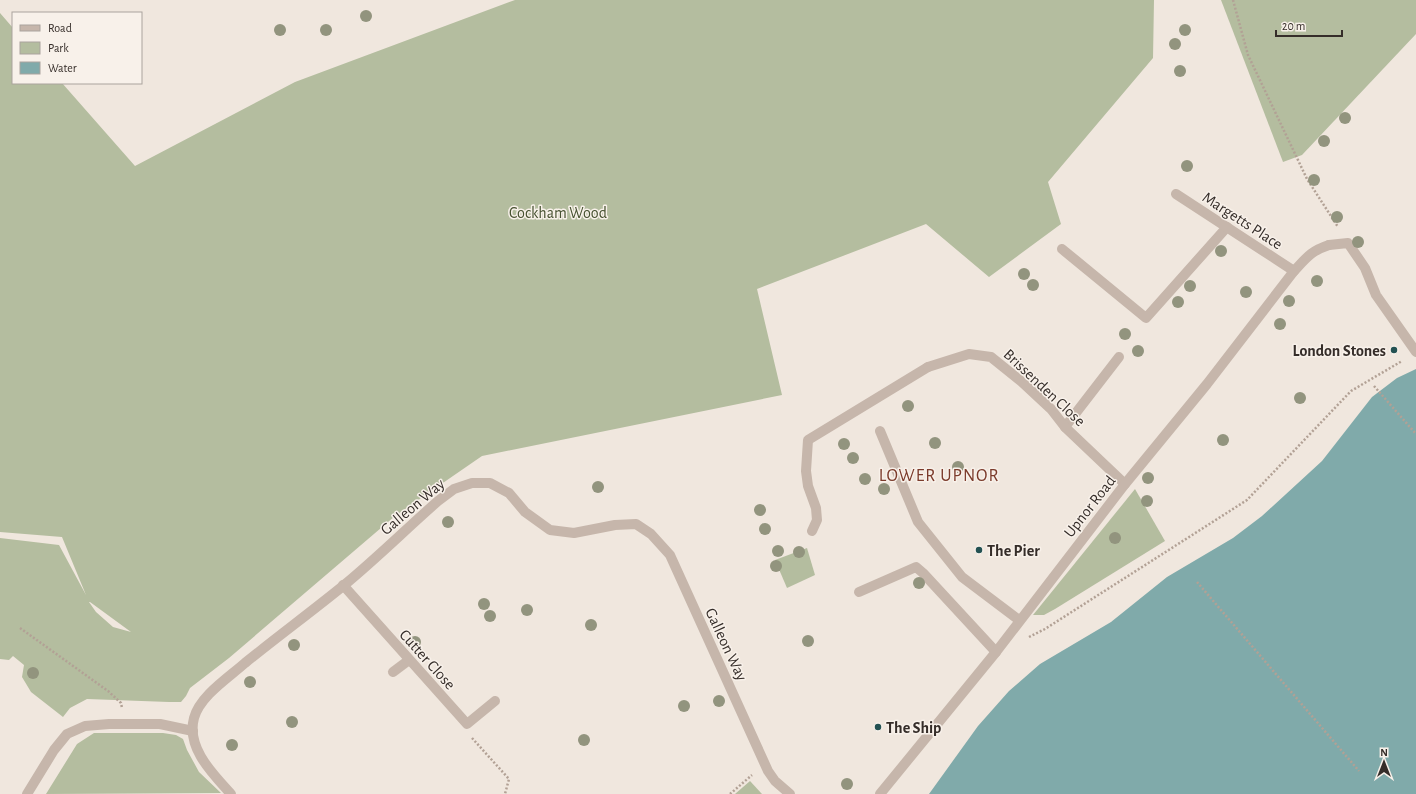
<svg xmlns="http://www.w3.org/2000/svg" width="1416" height="794" font-family="'Alegreya Sans',sans-serif">
<style>
.green{fill:#b4bd9f;fill-rule:evenodd}
.water{fill:#80aaaa}
.lines{fill:none;stroke-linecap:round;stroke-linejoin:round}
.path{stroke:#b2a195;stroke-width:2.5;stroke-dasharray:2 2;stroke-linecap:butt}
.lane{stroke:#c6b6ab;stroke-width:10}
.street{stroke:#c6b6ab;stroke-width:10}
.tree{fill:#92947e}
.poi-dot{fill:#235152;stroke:#f8f1ea;stroke-width:1.5}
.labels{text-anchor:middle;stroke-width:3;stroke-linejoin:round;paint-order:stroke}
.park-label{font-size:16px;fill:#465130;stroke:#f8f1ea}
.street-label{font-size:16px;fill:#352d29;stroke:#f8f1ea}
.poi-label{font-size:16px;font-weight:bold;fill:#352d29;stroke:#f8f1ea;text-anchor:start}
.quarter-label{font-size:18px;letter-spacing:1px;fill:#7b3b2b;stroke:#f8f1ea}
</style>
<rect width="100%" height="100%" fill="#f0e7de"/>
<g class="green">
<path d="M515,0H1154L1153,58L1048,182L1061,224L989,277L926,224L757,289L782,395L482,456L395,516L229,658L190,688L186,696L181,702H169L87,699L70,708L63,717L31,692L22,677L24,665L13,656L9,660L0,659V538L59,545L86,595L62,537L0,532V13L13,28V83H62L135,166L295,82ZM89,602H90L131,632L113,627L96,612Z"/>
<polygon points="1221,0 1416,0 1416,34 1302,155 1283,162"/>
<polygon points="1135,489 1165,541 1055,609 1044,615 1033,615"/>
<polygon points="807,548 815,575 787,588 775,560"/>
<polygon points="94,733 163,733 176,735 183,739 187,750 199,772 221,793 46,794 77,744"/>
<polygon points="750,781 762,794 735,794"/>
</g>
<polygon class="water" points="1416,369 1416,794 929,794 978,726 1009,691 1040,664 1111,622 1167,577 1233,538 1262,516 1322,461 1372,397 1397,378"/>
<g class="lines">
<g class="path">
<polyline points="1233,0 1248,55 1307,179 1338,227"/>
<polyline points="1374,386 1416,434"/>
<polyline points="1197,582 1359,771"/>
<polyline points="20,628 108,691 121,703 122,708"/>
<polyline points="1029,637 1045,629 1247,500 1351,391 1402,361"/>
<polyline points="472,738 509,779 505,794"/>
<polyline points="730,794 752,775"/>
</g>
<g class="lane">
<polyline points="1329,245 1348,243 1365,268 1376,295 1416,352"/>
<polyline points="1062,249 1146,318 1227,227"/>
<polyline points="1065,427 1119,357"/>
<polyline points="880,431 918,522 962,577 1019,620"/>
<polyline points="812,531 817,520 816,508 808,486 806,471 808,440 928,367"/>
<polyline points="859,592 916,567 923,573 996,652"/>
<polyline points="393,672 409,660"/>
</g>
<g class="street">
<polyline points="1176,194 1294,271"/>
<polyline points="928,367 969,354 991,357 1022,382 1051,409 1065,427 1125,484"/>
<polyline points="343,585 467,724 495,701"/>
<polyline points="27,794 54,750 67,734 85,726 109,724 160,724 193,731"/>
<path d="M231,794C213,774 186,748 194,718C200,696 228,678 245,663C277,637 311,612 343,586C376,559 406,529 438,501L454,489L472,483H490L509,493L525,512L550,530L574,533L615,525L636,524L651,534L670,555L768,771L775,781L790,794"/>
<path d="M880,794L996,652L1125,484L1207,384L1294,271C1307,257 1311,251 1329,245"/>
</g>
</g>
<g class="tree">
<circle cx="366" cy="16" r="6"/>
<circle cx="280" cy="30" r="6"/>
<circle cx="326" cy="30" r="6"/>
<circle cx="1185" cy="30" r="6"/>
<circle cx="1175" cy="44" r="6"/>
<circle cx="1180" cy="71" r="6"/>
<circle cx="1345" cy="118" r="6"/>
<circle cx="1324" cy="141" r="6"/>
<circle cx="1187" cy="166" r="6"/>
<circle cx="1314" cy="180" r="6"/>
<circle cx="1337" cy="217" r="6"/>
<circle cx="1358" cy="242" r="6"/>
<circle cx="1221" cy="251" r="6"/>
<circle cx="1024" cy="274" r="6"/>
<circle cx="1317" cy="281" r="6"/>
<circle cx="1033" cy="285" r="6"/>
<circle cx="1190" cy="286" r="6"/>
<circle cx="1246" cy="292" r="6"/>
<circle cx="1289" cy="301" r="6"/>
<circle cx="1178" cy="302" r="6"/>
<circle cx="1280" cy="324" r="6"/>
<circle cx="1125" cy="334" r="6"/>
<circle cx="1138" cy="351" r="6"/>
<circle cx="1300" cy="398" r="6"/>
<circle cx="908" cy="406" r="6"/>
<circle cx="1223" cy="440" r="6"/>
<circle cx="935" cy="443" r="6"/>
<circle cx="844" cy="444" r="6"/>
<circle cx="853" cy="458" r="6"/>
<circle cx="958" cy="467" r="6"/>
<circle cx="1148" cy="478" r="6"/>
<circle cx="865" cy="479" r="6"/>
<circle cx="598" cy="487" r="6"/>
<circle cx="884" cy="489" r="6"/>
<circle cx="1147" cy="501" r="6"/>
<circle cx="760" cy="510" r="6"/>
<circle cx="448" cy="522" r="6"/>
<circle cx="765" cy="529" r="6"/>
<circle cx="1115" cy="538" r="6"/>
<circle cx="778" cy="551" r="6"/>
<circle cx="799" cy="552" r="6"/>
<circle cx="776" cy="566" r="6"/>
<circle cx="919" cy="583" r="6"/>
<circle cx="484" cy="604" r="6"/>
<circle cx="527" cy="610" r="6"/>
<circle cx="490" cy="616" r="6"/>
<circle cx="591" cy="625" r="6"/>
<circle cx="808" cy="641" r="6"/>
<circle cx="415" cy="642" r="6"/>
<circle cx="294" cy="645" r="6"/>
<circle cx="33" cy="673" r="6"/>
<circle cx="250" cy="682" r="6"/>
<circle cx="719" cy="701" r="6"/>
<circle cx="684" cy="706" r="6"/>
<circle cx="292" cy="722" r="6"/>
<circle cx="584" cy="740" r="6"/>
<circle cx="232" cy="745" r="6"/>
<circle cx="847" cy="784" r="6"/>
</g>
<g class="poi-dot">
<circle cx="1394" cy="350" r="4"/>
<circle cx="979" cy="550" r="4"/>
<circle cx="878" cy="727" r="4"/>
</g>
<g class="labels">
<g class="park-label">
<text x="558" y="218">Cockham Wood</text>
</g>
<g class="street-label">
<text transform="translate(1243 220) rotate(33)" y="6">Margetts Place</text>
<text transform="translate(1045 387) rotate(43)" y="6">Brissenden Close</text>
<text transform="translate(412 506) rotate(-40)" y="6">Galleon Way</text>
<text transform="translate(1089 506) rotate(-52)" y="6">Upnor Road</text>
<text transform="translate(727 644) rotate(65)" y="6">Galleon Way</text>
<text transform="translate(428 659) rotate(48)" y="6">Cutter Close</text>
</g>
<g class="poi-label">
<text x="1386" y="356" text-anchor="end">London Stones</text>
<text x="987" y="556">The Pier</text>
<text x="886" y="733">The Ship</text>
</g>
<g class="quarter-label">
<text x="939" y="481">LOWER UPNOR</text>
</g>
</g>
<rect x="12" y="12" width="130" height="72" fill="#f8f1ea" stroke="#aaa39d"/>
<rect x="20" y="25" width="20" height="6" fill="#c6b6ab" stroke="#aaa39d"/>
<text x="48" y="32" font-size="12" fill="#352d29">Road</text>
<rect x="20" y="42" width="20" height="12" fill="#b4bd9f" stroke="#aaa39d"/>
<text x="48" y="52" font-size="12" fill="#352d29">Park</text>
<rect x="20" y="62" width="20" height="12" fill="#80aaaa" stroke="#aaa39d"/>
<text x="48" y="72" font-size="12" fill="#352d29">Water</text>
<g transform="translate(1384 762)" stroke="#f8f1ea" stroke-width="3" paint-order="stroke">
<path d="M0-3L7 15L0 10L-7 15Z" fill="#352d29"/>
<text y="-6" font-size="11" font-weight="bold" text-anchor="middle" fill="#352d29">N</text>
</g>
<path d="M1276 30v6h66v-6" fill="none" stroke="#352d29" stroke-width="2"/>
<text x="1282" y="30" font-size="12" fill="#352d29" stroke="#f8f1ea" stroke-width="3" paint-order="stroke">20 m</text>
</svg>
